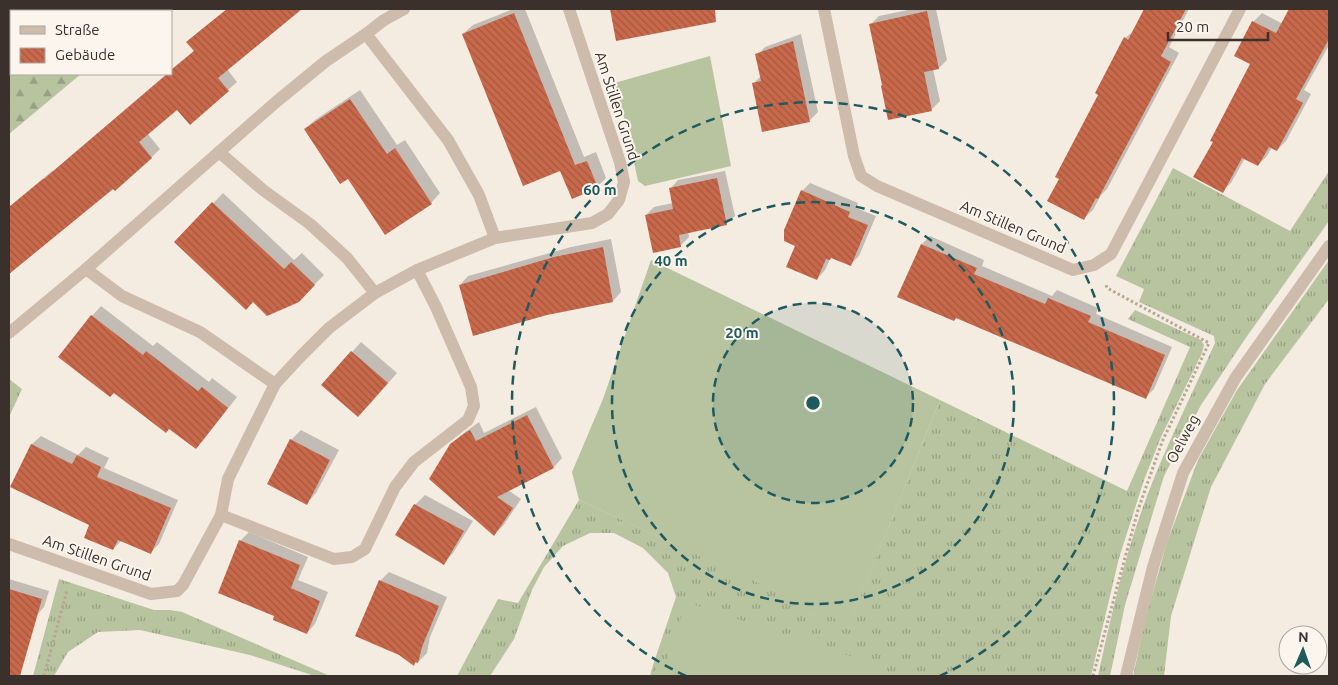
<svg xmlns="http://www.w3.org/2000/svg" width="1338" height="685" font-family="Ubuntu,sans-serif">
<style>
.grass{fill:url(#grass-tufts)}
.forest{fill:url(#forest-firs)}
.garden{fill:#b8c4a0}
.shadow{fill:#0003}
.building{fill:url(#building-back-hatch)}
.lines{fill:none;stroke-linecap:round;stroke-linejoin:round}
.path{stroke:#b9a596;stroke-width:3;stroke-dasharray:2.5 2.5;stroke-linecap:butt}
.minor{stroke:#cdbbac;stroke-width:12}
.ring{fill:none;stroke:#1f5a5e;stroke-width:2.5;stroke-dasharray:9 6}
.labels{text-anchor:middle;stroke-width:4;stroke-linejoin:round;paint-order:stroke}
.street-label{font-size:15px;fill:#3b302b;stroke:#fbf5ee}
.centre{fill:#1f5a5e;stroke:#fbf5ee;stroke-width:2.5}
.ring-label{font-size:15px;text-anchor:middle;font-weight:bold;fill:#1f5a5e;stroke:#fbf5ee;stroke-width:4;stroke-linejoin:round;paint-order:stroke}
</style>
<defs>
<pattern id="grass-tufts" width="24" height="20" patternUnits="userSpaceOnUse" patternTransform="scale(1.25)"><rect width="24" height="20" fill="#b8c4a0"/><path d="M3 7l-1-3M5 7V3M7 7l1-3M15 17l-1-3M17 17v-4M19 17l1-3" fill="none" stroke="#97a083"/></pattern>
<pattern id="forest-firs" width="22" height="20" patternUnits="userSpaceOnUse" patternTransform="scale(1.25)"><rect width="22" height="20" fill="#b8c4a0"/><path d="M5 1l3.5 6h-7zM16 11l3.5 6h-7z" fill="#97a083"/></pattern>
<pattern id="building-back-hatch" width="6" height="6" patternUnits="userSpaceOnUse" patternTransform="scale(1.25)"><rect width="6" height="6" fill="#c8694b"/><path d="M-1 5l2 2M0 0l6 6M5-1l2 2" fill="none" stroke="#a4573f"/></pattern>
</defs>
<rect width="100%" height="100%" fill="#f4ebe1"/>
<g class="grass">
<path d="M1173,168L1290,231L1329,171V221L1245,339L1201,405L1164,476L1125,605L1110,676H1098C1111,616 1125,554 1147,496C1167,444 1192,394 1215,343L1214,336L1139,302L1144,289L1116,276Z"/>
<polygon points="1329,260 1329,299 1265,384 1211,487 1171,616 1164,676 1133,676 1146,617 1167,542 1198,460 1237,390"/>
<polygon points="1135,310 1201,340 1204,345 1202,353 1161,437 1144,480 1119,558 1091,676 650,676 653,665 676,597 668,573 643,548 614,533 590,533 563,546 544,567 532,590 514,639 490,676 457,676 498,599 518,603 579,500 849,624 940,400 1127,491 1190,347 1128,319"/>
<polygon points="9,379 22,389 9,417"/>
<polygon points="59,579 154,610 170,610 182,612 330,676 315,676 250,655 140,630 98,632 68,652 54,676 33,676"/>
</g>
<polygon class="forest" points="9,9 99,9 97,11 11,11 11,74 81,74 9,134"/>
<g class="garden">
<polygon points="710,56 731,166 645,186 638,181 625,120 611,84"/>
<polygon points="651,260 940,400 849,625 579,500 572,472 603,399"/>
<polygon points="686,602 868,662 864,676 662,676"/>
</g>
<g class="shadow">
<polygon points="227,9 299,9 227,69 237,82 228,90 177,108 147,133 160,149 152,157 9,274 9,207 52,171 53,171 167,74 171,74 171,70 195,50 188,42 197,33"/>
<polygon points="513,9 525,9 584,157 596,152 606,178 597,187 561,170 463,34 473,25"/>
<polygon points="611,9 679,9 681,20 617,40"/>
<polygon points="913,9 936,9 947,60 939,68 933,69 940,101 931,110 884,85 871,24 879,16"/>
<polygon points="1146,9 1189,9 1169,47 1179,53 1107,189 1101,195 1093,210 1084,218 1100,94 1097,93 1125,38 1135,30"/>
<polygon points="1291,9 1329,9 1329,47 1328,47 1304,90 1311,94 1286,141 1277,150 1272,147 1267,156 1258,165 1245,158 1231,183 1222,191 1215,142 1252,63 1253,22 1262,13 1283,24"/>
<polygon points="801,34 818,112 810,120 763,130 753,84 761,76 757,55 765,47"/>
<polygon points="360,90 397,145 405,140 440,193 431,203 348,177 305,129 315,120"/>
<polygon points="725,171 735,216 726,224 688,232 689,237 681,245 646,215 654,207 673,203 670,189 678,180"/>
<polygon points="810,183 858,203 856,208 876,216 859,256 850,265 831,257 825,270 817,279 797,245 802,191"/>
<polygon points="223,193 294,260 302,253 324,275 309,290 176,242"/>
<polygon points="930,236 984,260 982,266 1052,296 1057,290 1098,308 1096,314 1172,347 1154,389 1146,397 922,244"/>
<polygon points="611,239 621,292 613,301 546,314 460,285 468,276 571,247"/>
<polygon points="101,306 153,346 157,342 209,382 212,378 237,397 205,438 195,448 92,316"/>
<polygon points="361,342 397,373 368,406 323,385"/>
<polygon points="536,407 562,458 554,467 508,490 521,499 503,526 494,534 451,445 460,436 479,422 484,433"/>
<polygon points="301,430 339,450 316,493 307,503 291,440"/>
<polygon points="41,436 78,455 86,447 109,458 104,468 178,500 159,544 151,552 122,540 113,549 90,525 12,486 32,444"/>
<polygon points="425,495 473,521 453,553 444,563 415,505"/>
<polygon points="249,532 308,557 298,580 328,592 315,624 307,633 276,615 240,541"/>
<polygon points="389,572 447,597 430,637 427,653 418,662 417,661 414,664 380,581"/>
<polygon points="9,579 49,591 44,607 36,616 9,634"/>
</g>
<g class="building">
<polygon points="227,9 302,9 218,78 229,91 190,125 177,110 139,142 152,158 115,191 113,189 9,274 9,207 43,179 44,179 167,74 171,74 171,70 194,51 186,42"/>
<polygon points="610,9 715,9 716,22 616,41"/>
<polygon points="1144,9 1186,9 1161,56 1171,62 1098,199 1096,198 1084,220 1047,201 1059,179 1055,177 1098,95 1095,93 1124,37 1128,40"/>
<polygon points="1289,9 1329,9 1329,39 1296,99 1303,103 1277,151 1269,147 1258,166 1242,158 1223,193 1193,177 1213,142 1210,141 1250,64 1234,56 1252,21 1276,33"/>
<polygon points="927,11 939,69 924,72 932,111 888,120 881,86 882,85 869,24"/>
<polygon points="514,13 575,165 587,161 598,188 572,199 560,171 523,186 462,34"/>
<polygon points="793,41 810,122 762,132 752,83 761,81 755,54"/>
<polygon points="350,99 387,154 395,148 432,204 385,235 348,179 340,184 304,129"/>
<polygon points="717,178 727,225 679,235 681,247 653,253 645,215 673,209 669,188"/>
<polygon points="801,190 850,212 848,217 868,225 851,266 831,258 830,260 826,259 817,280 786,267 795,246 784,241 784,230"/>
<polygon points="212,202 284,269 291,262 315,285 299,302 267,316 253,302 246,310 174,242"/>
<polygon points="921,244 977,268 974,274 1045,304 1048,298 1091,316 1088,322 1165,355 1146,399 956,318 954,321 897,297"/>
<polygon points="603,247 613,302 547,315 473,336 459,285 554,257"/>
<polygon points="91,315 143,355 146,351 198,391 202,387 228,408 196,449 169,429 166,433 114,393 110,397 58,357"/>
<polygon points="351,351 388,383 358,417 321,385"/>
<polygon points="527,415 554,468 497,497 513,508 494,536 429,479 450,444 465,433 470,430 476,441"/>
<polygon points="290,439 330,460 307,505 267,484"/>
<polygon points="31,444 72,464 77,455 101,467 97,477 171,508 151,554 118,540 113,550 84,538 89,525 10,487"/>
<polygon points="414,504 464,531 444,565 395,535"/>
<polygon points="239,540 300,565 291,588 320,601 307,634 273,620 274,616 218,593"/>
<polygon points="379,580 439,606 422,647 418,663 415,662 414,666 399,655 355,636"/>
<polygon points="9,589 42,599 20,676 9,676"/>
</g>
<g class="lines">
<g class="path">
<polyline points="44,676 67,590"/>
<polyline points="1093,676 1138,510 1162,442 1209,343 1107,288 1106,285"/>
</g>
<g class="minor">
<polyline points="824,9 854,156 861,176 877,186 1073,270 1094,265 1111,254 1240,9"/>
<polyline points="366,34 448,140 479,195 495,238"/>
<polyline points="219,152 263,190 310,224 347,258 375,293"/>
<polyline points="86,269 122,296 200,332 275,384"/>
<polyline points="9,333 86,269 276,102 326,61 366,34 384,20 404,9"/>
<polyline points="221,515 334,559 352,557 365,549 395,487 414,462 468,420 474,406 471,387 436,307 417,270"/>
<polyline points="9,544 151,594 177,591 183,585 221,515 228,479 275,384 301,356 329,328 375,293 417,270 495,238 592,223 608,214 619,200 624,182 620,162 569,9"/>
<polyline points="1126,676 1153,567 1183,473 1236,377 1329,246"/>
</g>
</g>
<circle cx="813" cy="403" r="100" fill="#1f5a5e" fill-opacity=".12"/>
<g class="ring">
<circle cx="813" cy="403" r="100"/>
<circle cx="813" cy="403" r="201"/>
<path d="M686 676A301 301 0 1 1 940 676"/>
</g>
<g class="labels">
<g class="street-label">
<text transform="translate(617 106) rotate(72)" y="5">Am Stillen Grund</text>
<text transform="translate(1013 227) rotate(23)" y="5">Am Stillen Grund</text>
<text transform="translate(1183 439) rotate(-62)" y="5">Oelweg</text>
<text transform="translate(97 558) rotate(19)" y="5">Am Stillen Grund</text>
</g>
</g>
<circle cx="813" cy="403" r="8" class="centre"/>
<g class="ring-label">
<text x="600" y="195">60 m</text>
<text x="671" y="266">40 m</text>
<text x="742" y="338">20 m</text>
</g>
<rect width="1338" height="685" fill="none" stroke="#3b302b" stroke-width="20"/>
<rect x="10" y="10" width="162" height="65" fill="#fbf5ee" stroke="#aea6a0"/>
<rect x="20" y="26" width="25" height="8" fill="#cdbbac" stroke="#aea6a0"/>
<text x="55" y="35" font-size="15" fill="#3b302b">Straße</text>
<rect x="20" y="48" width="25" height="15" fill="url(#building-back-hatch)" stroke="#aea6a0"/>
<text x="55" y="60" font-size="15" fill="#3b302b">Gebäude</text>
<g transform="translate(1303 650) rotate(2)"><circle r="24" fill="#fbf5ee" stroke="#aea6a0"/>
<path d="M0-4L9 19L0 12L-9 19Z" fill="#1f5a5e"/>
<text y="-8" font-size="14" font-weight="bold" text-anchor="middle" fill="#3b302b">N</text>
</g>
<path d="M1168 32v8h100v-8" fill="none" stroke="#3b302b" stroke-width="2.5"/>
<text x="1176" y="32" font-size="15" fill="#3b302b" stroke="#fbf5ee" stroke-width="4" paint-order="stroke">20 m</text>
</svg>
